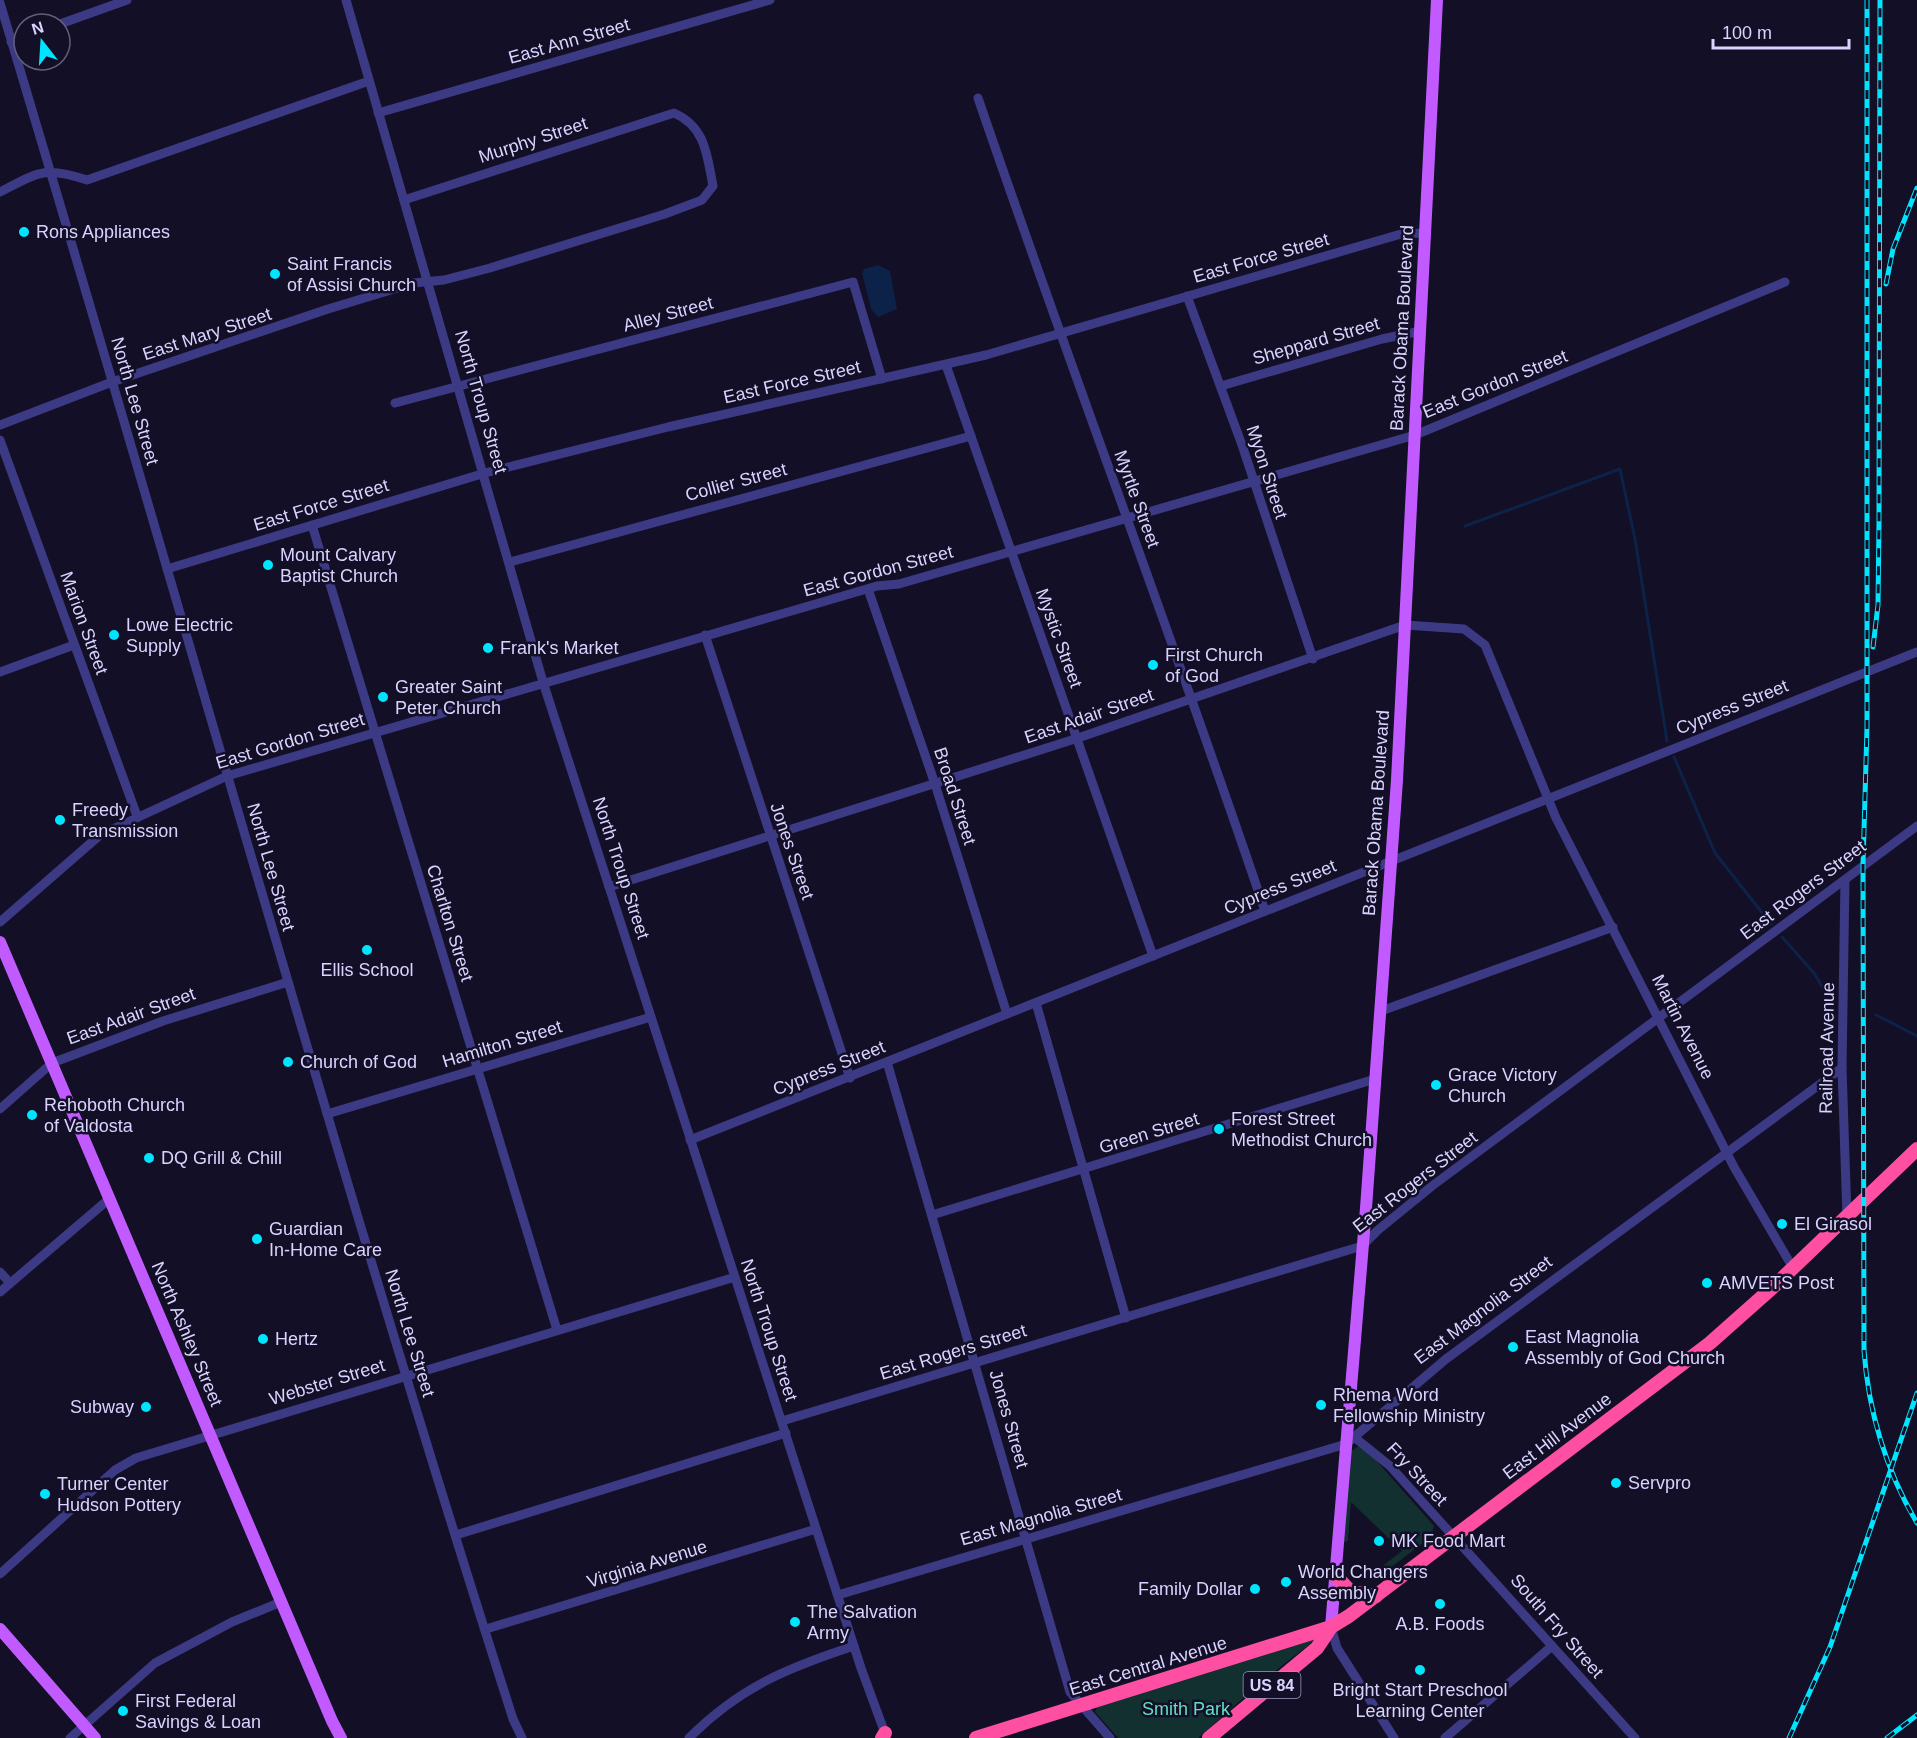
<svg xmlns="http://www.w3.org/2000/svg" width="1917" height="1738" font-family="Helvetica,sans-serif">
<style>
.green{fill:#12302f}
.water{fill:#0c2248}
.lines{fill:none;stroke-linecap:round;stroke-linejoin:round}
.stream{stroke:#0c2248;stroke-width:3}
.minor{stroke:#3d3a85;stroke-width:9}
.major{stroke:#c25bff;stroke-width:12}
.highway{stroke:#ff4fa3;stroke-width:14}
.rail-casing{stroke:#00e5ff;stroke-width:5}
.rail{stroke:#130f26;stroke-width:3;stroke-dasharray:9;stroke-linecap:butt}
.poi-dot{fill:#00e5ff;stroke:#130f26;stroke-width:2}
.labels{text-anchor:middle;stroke-width:5;stroke-linejoin:round;paint-order:stroke}
.shield{fill:#130f26;stroke:#9e99be;stroke-width:1.5}
.shield-label{font-size:16px;font-weight:bold;fill:#d9d4ff}
.street-label{font-size:18px;fill:#d9d4ff;stroke:#130f26}
.poi-label{font-size:18px;fill:#d9d4ff;stroke:#130f26;text-anchor:start}
.park-label{font-size:18px;fill:#5fe0c0;stroke:#130f26}
</style>
<rect width="100%" height="100%" fill="#130f26"/>
<g class="green">
<polygon points="1359,1446 1367,1450 1434,1526 1431,1537 1386,1571 1380,1568 1402,1551 1351,1502 1348,1541 1344,1542 1350,1452"/>
<polygon points="1315,1636 1315,1640 1265,1679 1198,1738 1118,1738 1095,1712 1097,1707"/>
</g>
<polygon class="water" points="878,265 890,271 897,309 878,317 871,309 862,273 864,269"/>
<g class="lines">
<g class="stream">
<polyline points="1465,526 1620,469 1635,539 1667,741"/>
<polyline points="1674,757 1715,853 1771,924"/>
<polyline points="1782,937 1814,973 1832,1003"/>
<polyline points="1876,1015 1917,1036"/>
</g>
<g class="minor">
<polyline points="346,0 543,682 861,1668 886,1736"/>
<path d="M0,3C172,574 331,1150 513,1719L522,1738"/>
<polyline points="60,24 127,0"/>
<polyline points="11,42 24,37"/>
<path d="M978,98C1071,370 1173,638 1265,911"/>
<polyline points="378,113 770,0"/>
<path d="M0,192C39,172 45,166 87,180L369,81"/>
<polyline points="1187,296 1242,445 1313,659"/>
<polyline points="946,365 1153,956"/>
<polyline points="1221,386 1382,339 1421,331"/>
<polyline points="395,403 853,282 882,379"/>
<path d="M0,425L112,382L328,309L414,283L444,280L490,268L665,214L702,200L713,186C707,156 706,127 674,113L404,200"/>
<polyline points="0,440 137,816"/>
<polyline points="312,525 557,1330"/>
<polyline points="510,562 971,436"/>
<polyline points="167,569 485,473 668,427 986,355 1401,234 1425,233"/>
<polyline points="868,589 935,784 1007,1014"/>
<polyline points="705,635 850,1078"/>
<polyline points="0,672 74,645"/>
<polyline points="1845,880 1842,1068 1847,1217"/>
<polyline points="609,887 1078,738 1405,625 1464,629 1485,645 1556,818 1734,1167 1793,1268"/>
<polyline points="0,922 100,835 227,776 877,586 899,584 1415,435 1785,282"/>
<polyline points="1036,1003 1126,1318"/>
<polyline points="1381,1011 1613,927"/>
<polyline points="887,1062 1070,1692 1110,1738"/>
<polyline points="0,1109 52,1063 163,1021 288,982"/>
<polyline points="327,1114 651,1017"/>
<polyline points="690,1140 1917,652"/>
<polyline points="932,1215 1375,1079"/>
<polyline points="0,1272 10,1283"/>
<polyline points="0,1292 109,1199"/>
<polyline points="782,1421 1362,1246 1378,1230 1432,1186 1917,826"/>
<polyline points="1354,1437 1390,1466 1635,1738"/>
<polyline points="456,1535 786,1433"/>
<polyline points="0,1574 115,1470 136,1458 735,1277"/>
<polyline points="838,1595 1346,1444 1446,1359 1842,1068"/>
<polyline points="1331,1627 1337,1648 1394,1738"/>
<polyline points="486,1629 816,1529"/>
<polyline points="70,1738 155,1663 232,1622 281,1602"/>
<path d="M689,1738C740,1687 787,1668 854,1646"/>
<polyline points="1445,1738 1552,1646"/>
</g>
<g class="major">
<polyline points="0,942 332,1721 341,1738"/>
<polyline points="1331,1627 1366,1208 1397,780 1437,0"/>
<polyline points="0,1629 95,1738"/>
</g>
<g class="highway">
<polyline points="1335,1575 1351,1592 1376,1596"/>
<polyline points="882,1738 885,1733"/>
<polyline points="976,1738 1331,1627"/>
<polyline points="1209,1738 1317,1648 1331,1627 1349,1616 1710,1343 1772,1288 1917,1149"/>
</g>
<defs>
<g id="rail">
<path d="M1867,0V727L1863,865L1864,1350C1868,1410 1886,1471 1917,1523"/>
<polyline points="1886,284 1893,249 1917,188"/>
<polyline points="1873,647 1878,605 1879,522 1880,0"/>
<polyline points="1789,1738 1830,1647 1917,1393"/>
<polyline points="1887,1738 1917,1715"/>
</g>
</defs>
<use href="#rail" class="rail-casing"/>
<use href="#rail" class="rail"/>
</g>
<g class="poi-dot">
<circle cx="24" cy="232" r="6"/>
<circle cx="275" cy="274" r="6"/>
<circle cx="268" cy="565" r="6"/>
<circle cx="114" cy="635" r="6"/>
<circle cx="488" cy="648" r="6"/>
<circle cx="1153" cy="665" r="6"/>
<circle cx="383" cy="697" r="6"/>
<circle cx="60" cy="820" r="6"/>
<circle cx="367" cy="950" r="6"/>
<circle cx="288" cy="1062" r="6"/>
<circle cx="1436" cy="1085" r="6"/>
<circle cx="32" cy="1115" r="6"/>
<circle cx="1219" cy="1129" r="6"/>
<circle cx="149" cy="1158" r="6"/>
<circle cx="1782" cy="1224" r="6"/>
<circle cx="257" cy="1239" r="6"/>
<circle cx="1707" cy="1283" r="6"/>
<circle cx="263" cy="1339" r="6"/>
<circle cx="1513" cy="1347" r="6"/>
<circle cx="1321" cy="1405" r="6"/>
<circle cx="146" cy="1407" r="6"/>
<circle cx="1616" cy="1483" r="6"/>
<circle cx="45" cy="1494" r="6"/>
<circle cx="1379" cy="1541" r="6"/>
<circle cx="1286" cy="1582" r="6"/>
<circle cx="1255" cy="1589" r="6"/>
<circle cx="1440" cy="1604" r="6"/>
<circle cx="795" cy="1622" r="6"/>
<circle cx="1420" cy="1670" r="6"/>
<circle cx="123" cy="1711" r="6"/>
</g>
<g class="labels">
<rect class="shield" x="1243.5" y="1672" width="57" height="26" rx="4.5"/>
<g class="shield-label">
<text x="1272" y="1691">US 84</text>
</g>
<g class="street-label">
<text transform="translate(569 41) rotate(-16)" y="6">East Ann Street</text>
<text transform="translate(533 140) rotate(-18)" y="6">Murphy Street</text>
<text transform="translate(1261 258) rotate(-16)" y="6">East Force Street</text>
<text transform="translate(668 314) rotate(-15)" y="6">Alley Street</text>
<text transform="translate(1402 328) rotate(-87)" y="6">Barack Obama Boulevard</text>
<text transform="translate(207 334) rotate(-18)" y="6">East Mary Street</text>
<text transform="translate(1316 341) rotate(-16)" y="6">Sheppard Street</text>
<text transform="translate(792 382) rotate(-13)" y="6">East Force Street</text>
<text transform="translate(1495 384) rotate(-22)" y="6">East Gordon Street</text>
<text transform="translate(135 401) rotate(74)" y="6">North Lee Street</text>
<text transform="translate(481 402) rotate(74)" y="6">North Troup Street</text>
<text transform="translate(1267 472) rotate(72)" y="6">Myon Street</text>
<text transform="translate(736 482) rotate(-15)" y="6">Collier Street</text>
<text transform="translate(1137 499) rotate(70)" y="6">Myrtle Street</text>
<text transform="translate(321 505) rotate(-17)" y="6">East Force Street</text>
<text transform="translate(878 571) rotate(-15)" y="6">East Gordon Street</text>
<text transform="translate(84 623) rotate(70)" y="6">Marion Street</text>
<text transform="translate(1059 638) rotate(70)" y="6">Mystic Street</text>
<text transform="translate(1732 707) rotate(-22)" y="6">Cypress Street</text>
<text transform="translate(1089 716) rotate(-19)" y="6">East Adair Street</text>
<text transform="translate(290 741) rotate(-17)" y="6">East Gordon Street</text>
<text transform="translate(955 796) rotate(72)" y="6">Broad Street</text>
<text transform="translate(1376 813) rotate(-86)" y="6">Barack Obama Boulevard</text>
<text transform="translate(792 851) rotate(71)" y="6">Jones Street</text>
<text transform="translate(271 867) rotate(74)" y="6">North Lee Street</text>
<text transform="translate(621 868) rotate(72)" y="6">North Troup Street</text>
<text transform="translate(1280 887) rotate(-22)" y="6">Cypress Street</text>
<text transform="translate(1803 890) rotate(-37)" y="6">East Rogers Street</text>
<text transform="translate(450 923) rotate(73)" y="6">Charlton Street</text>
<text transform="translate(131 1016) rotate(-20)" y="6">East Adair Street</text>
<text transform="translate(1683 1027) rotate(63)" y="6">Martin Avenue</text>
<text transform="translate(502 1044) rotate(-17)" y="6">Hamilton Street</text>
<text transform="translate(1827 1048) rotate(-89)" y="6">Railroad Avenue</text>
<text transform="translate(829 1068) rotate(-22)" y="6">Cypress Street</text>
<text transform="translate(1149 1133) rotate(-17)" y="6">Green Street</text>
<text transform="translate(1415 1182) rotate(-38)" y="6">East Rogers Street</text>
<text transform="translate(1483 1310) rotate(-37)" y="6">East Magnolia Street</text>
<text transform="translate(769 1330) rotate(72)" y="6">North Troup Street</text>
<text transform="translate(410 1333) rotate(73)" y="6">North Lee Street</text>
<text transform="translate(187 1334) rotate(67)" y="6">North Ashley Street</text>
<text transform="translate(953 1352) rotate(-17)" y="6">East Rogers Street</text>
<text transform="translate(327 1382) rotate(-17)" y="6">Webster Street</text>
<text transform="translate(1009 1419) rotate(74)" y="6">Jones Street</text>
<text transform="translate(1557 1436) rotate(-37)" y="6">East Hill Avenue</text>
<text transform="translate(1417 1474) rotate(47)" y="6">Fry Street</text>
<text transform="translate(1041 1517) rotate(-16)" y="6">East Magnolia Street</text>
<text transform="translate(647 1564) rotate(-17)" y="6">Virginia Avenue</text>
<text transform="translate(1557 1626) rotate(49)" y="6">South Fry Street</text>
<text transform="translate(1148 1666) rotate(-17)" y="6">East Central Avenue</text>
</g>
<g class="poi-label">
<text x="36" y="238">Rons Appliances</text>
<text x="287" y="270">Saint Francis<tspan x="287" dy="21">of Assisi Church</tspan></text>
<text x="280" y="561">Mount Calvary<tspan x="280" dy="21">Baptist Church</tspan></text>
<text x="126" y="631">Lowe Electric<tspan x="126" dy="21">Supply</tspan></text>
<text x="500" y="654">Frank's Market</text>
<text x="1165" y="661">First Church<tspan x="1165" dy="21">of God</tspan></text>
<text x="395" y="693">Greater Saint<tspan x="395" dy="21">Peter Church</tspan></text>
<text x="72" y="816">Freedy<tspan x="72" dy="21">Transmission</tspan></text>
<text x="367" y="976" text-anchor="middle">Ellis School</text>
<text x="300" y="1068">Church of God</text>
<text x="1448" y="1081">Grace Victory<tspan x="1448" dy="21">Church</tspan></text>
<text x="44" y="1111">Rehoboth Church<tspan x="44" dy="21">of Valdosta</tspan></text>
<text x="1231" y="1125">Forest Street<tspan x="1231" dy="21">Methodist Church</tspan></text>
<text x="161" y="1164">DQ Grill &amp; Chill</text>
<text x="1794" y="1230">El Girasol</text>
<text x="269" y="1235">Guardian<tspan x="269" dy="21">In-Home Care</tspan></text>
<text x="1719" y="1289">AMVETS Post</text>
<text x="1525" y="1343">East Magnolia<tspan x="1525" dy="21">Assembly of God Church</tspan></text>
<text x="275" y="1345">Hertz</text>
<text x="1333" y="1401">Rhema Word<tspan x="1333" dy="21">Fellowship Ministry</tspan></text>
<text x="134" y="1413" text-anchor="end">Subway</text>
<text x="1628" y="1489">Servpro</text>
<text x="57" y="1490">Turner Center<tspan x="57" dy="21">Hudson Pottery</tspan></text>
<text x="1391" y="1547">MK Food Mart</text>
<text x="1298" y="1578">World Changers<tspan x="1298" dy="21">Assembly</tspan></text>
<text x="1243" y="1595" text-anchor="end">Family Dollar</text>
<text x="807" y="1618">The Salvation<tspan x="807" dy="21">Army</tspan></text>
<text x="1440" y="1630" text-anchor="middle">A.B. Foods</text>
<text x="1420" y="1696" text-anchor="middle">Bright Start Preschool<tspan x="1420" dy="21">Learning Center</tspan></text>
<text x="135" y="1707">First Federal<tspan x="135" dy="21">Savings &amp; Loan</tspan></text>
</g>
<g class="park-label">
<text x="1186" y="1715">Smith Park</text>
</g>
</g>
<g transform="translate(42 42) rotate(343)"><circle r="28" fill="#130f26" stroke="#625e7d" stroke-width="1.5"/>
<path d="M0-4.5L10 22L0 15L-10 22Z" fill="#00e5ff"/>
<text y="-9" font-size="16" font-weight="bold" text-anchor="middle" fill="#d9d4ff">N</text>
</g>
<path d="M1713 39v9h136v-9" fill="none" stroke="#d9d4ff" stroke-width="3"/>
<text x="1722" y="39" font-size="18" fill="#d9d4ff" stroke="#130f26" stroke-width="4.5" paint-order="stroke">100 m</text>
</svg>
